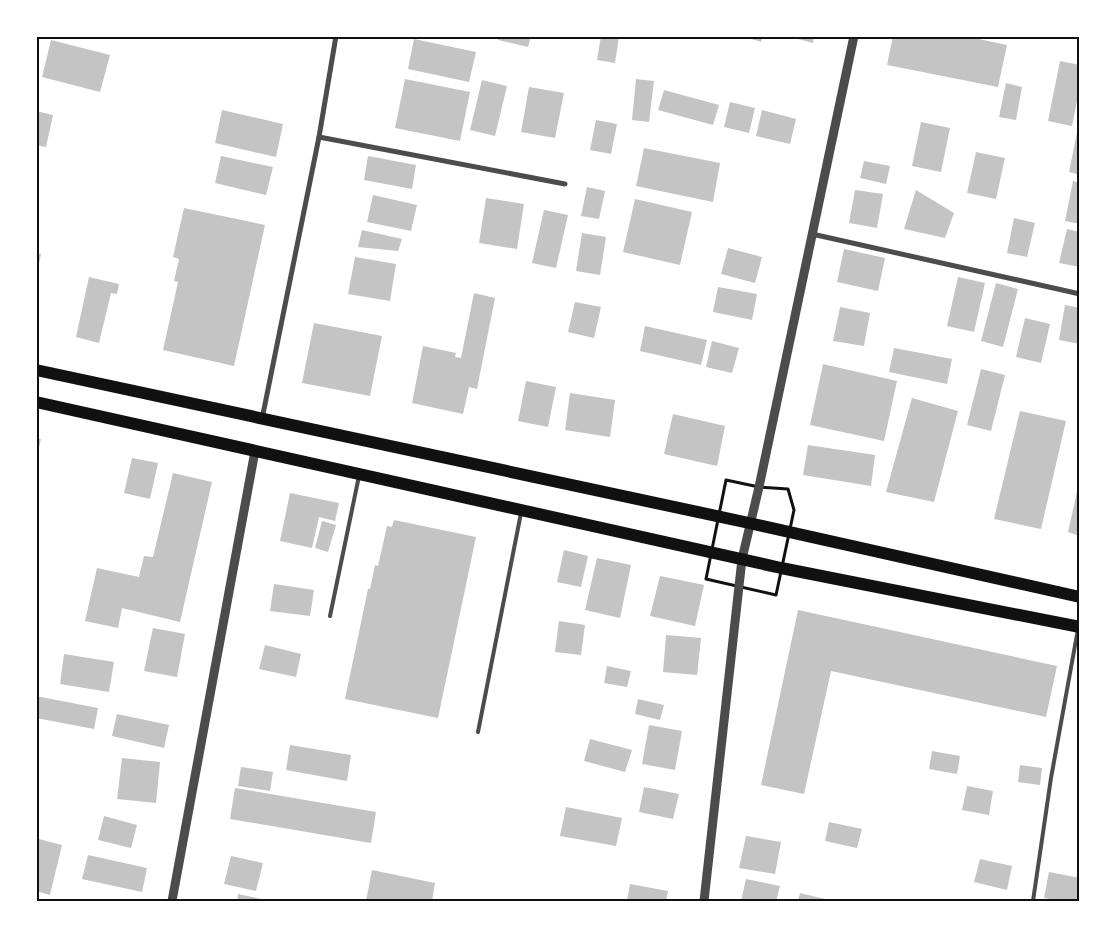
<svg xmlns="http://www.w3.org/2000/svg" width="1116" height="937" font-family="Arial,sans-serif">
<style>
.building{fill:#c4c4c4}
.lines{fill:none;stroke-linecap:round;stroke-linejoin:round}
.path{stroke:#111;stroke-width:3}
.service{stroke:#4c4c4c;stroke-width:4}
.minor{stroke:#4c4c4c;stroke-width:5}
.tertiary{stroke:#4c4c4c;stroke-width:9}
.primary{stroke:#111;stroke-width:12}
.neatline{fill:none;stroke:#111;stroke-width:2}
</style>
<rect width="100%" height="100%" fill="#fff"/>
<g class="building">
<polygon points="499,36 531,36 528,47 498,40"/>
<polygon points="601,36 619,36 615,63 597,60"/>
<polygon points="742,36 763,36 761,42"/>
<polygon points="787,36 814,36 813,43"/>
<polygon points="893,36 964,36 1007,45 998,87 887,65"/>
<polygon points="414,39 476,52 469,82 408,69"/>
<polygon points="51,40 110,55 100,92 42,77"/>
<polygon points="1060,61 1080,65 1080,86 1072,126 1048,121"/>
<polygon points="405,79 470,92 460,141 395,128"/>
<polygon points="636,79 654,81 649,122 632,120"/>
<polygon points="482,80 507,86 495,136 470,130"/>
<polygon points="1006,83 1022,87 1016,120 999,117"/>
<polygon points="529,87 564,93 555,138 521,132"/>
<polygon points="664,90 719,105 713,125 658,110"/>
<polygon points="730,102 755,108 749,133 724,127"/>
<polygon points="222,110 283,124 276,157 215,143"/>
<polygon points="762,110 796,119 790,144 756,136"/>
<polygon points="36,111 53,115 46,147 36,145"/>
<polygon points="596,120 617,124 611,154 590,150"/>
<polygon points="921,122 950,128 941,172 912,166"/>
<polygon points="1079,123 1080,123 1080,175 1069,172"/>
<polygon points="644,148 720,163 713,202 636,186"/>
<polygon points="976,152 1005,158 996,199 967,193"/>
<polygon points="221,156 273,167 266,195 215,183"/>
<polygon points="368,156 416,165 412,189 364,180"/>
<polygon points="864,161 890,166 886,184 860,178"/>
<polygon points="1073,181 1080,183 1080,224 1065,221"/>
<polygon points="587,187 605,191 599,219 581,216"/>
<polygon points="855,190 883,194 877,228 849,223"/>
<polygon points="916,190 954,213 945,238 904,229"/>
<polygon points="373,195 417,205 411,231 367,222"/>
<polygon points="486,198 524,204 517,249 479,243"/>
<polygon points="635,199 692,212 680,265 623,252"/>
<polygon points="184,208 265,225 234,366 163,350 178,282 174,281 179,259 173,257"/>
<polygon points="544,210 568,215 556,268 532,263"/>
<polygon points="1014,218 1035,223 1027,257 1007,253"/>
<polygon points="1067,229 1080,232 1080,267 1059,263"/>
<polygon points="362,230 402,239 398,251 358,247"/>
<polygon points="582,233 606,237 600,275 576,271"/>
<polygon points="728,248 762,257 755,283 721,274"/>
<polygon points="844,249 885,258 878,291 837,282"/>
<polygon points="36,253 41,254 37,273 36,273"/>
<polygon points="355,257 396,264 390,301 348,294"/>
<polygon points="89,277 119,284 117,294 111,293 99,343 76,337"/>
<polygon points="958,277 985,283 974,332 947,326"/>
<polygon points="996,283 1018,289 1003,347 981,341"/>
<polygon points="718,287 757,294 752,320 713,312"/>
<polygon points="474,293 495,298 477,389 469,387 463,414 412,403 423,346 456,353 455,357 461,358"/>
<polygon points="575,302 601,307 594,338 568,332"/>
<polygon points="1065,305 1080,308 1080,344 1059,340"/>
<polygon points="840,307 870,313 864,346 833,341"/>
<polygon points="1025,318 1050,324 1041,363 1016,357"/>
<polygon points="314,323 382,336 370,396 302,383"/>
<polygon points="645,326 707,340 701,365 640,351"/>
<polygon points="712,341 739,348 732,373 706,367"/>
<polygon points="894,348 952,359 947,384 889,372"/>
<polygon points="823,364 897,381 884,441 810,425"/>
<polygon points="981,369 1005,375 991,431 967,425"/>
<polygon points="526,381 556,387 548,427 518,421"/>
<polygon points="570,393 615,400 610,437 565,430"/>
<polygon points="912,398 958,411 934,502 886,492"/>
<polygon points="1020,411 1066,421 1041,529 994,519"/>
<polygon points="673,414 725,426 717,466 664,454"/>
<polygon points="36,438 41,439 37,456 36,456"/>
<polygon points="808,445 875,455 871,486 803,475"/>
<polygon points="132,458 158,463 150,499 124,493"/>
<polygon points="173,473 212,482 180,622 122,608 118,628 85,621 97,568 139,577 144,556 153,557"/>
<polygon points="1077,492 1080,493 1080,536 1068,532"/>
<polygon points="290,493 339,503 335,521 319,517 312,548 280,541"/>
<polygon points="394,520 476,537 438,718 345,699 368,589 370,589 375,565 378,566 387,526 392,527"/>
<polygon points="322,521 336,525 328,552 315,548"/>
<polygon points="564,550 588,556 581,587 557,582"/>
<polygon points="597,558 631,565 620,618 585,610"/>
<polygon points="660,576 704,585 695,626 650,616"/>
<polygon points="274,584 314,590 310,616 270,611"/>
<polygon points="798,610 1057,666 1046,717 831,671 804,794 761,785"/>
<polygon points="559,621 585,625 581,655 555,652"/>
<polygon points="153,628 185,634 177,677 144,671"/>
<polygon points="666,635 701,638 697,675 663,672"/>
<polygon points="265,645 301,654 296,677 259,669"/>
<polygon points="64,654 114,662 109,692 60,684"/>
<polygon points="607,666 631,671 627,687 604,683"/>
<polygon points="36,696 98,708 94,729 36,718"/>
<polygon points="638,699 664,705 660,720 635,714"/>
<polygon points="117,714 169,725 164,748 112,736"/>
<polygon points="649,725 682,731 675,770 642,764"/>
<polygon points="590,739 632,750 625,772 584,761"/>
<polygon points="290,745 351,755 347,781 286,770"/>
<polygon points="932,751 960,756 957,774 929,769"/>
<polygon points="122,758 160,762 156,803 117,799"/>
<polygon points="1020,765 1042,768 1040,785 1018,782"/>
<polygon points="241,767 273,772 270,791 238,786"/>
<polygon points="967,786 993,791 989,815 962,810"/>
<polygon points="644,787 679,794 673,819 639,812"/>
<polygon points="235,788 376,812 371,843 230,819"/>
<polygon points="566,807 622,818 616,846 560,836"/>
<polygon points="104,816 137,825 131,848 98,840"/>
<polygon points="829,822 862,829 857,848 825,841"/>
<polygon points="746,836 781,842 775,874 739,868"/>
<polygon points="39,839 62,845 50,895 36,891 36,851"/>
<polygon points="88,855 147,868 142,892 82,879"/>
<polygon points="231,856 263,863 256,891 224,884"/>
<polygon points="980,859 1012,866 1007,890 974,882"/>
<polygon points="372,870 435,883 432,901 366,901"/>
<polygon points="1049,872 1080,878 1080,901 1062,901 1044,898"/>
<polygon points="746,879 780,886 776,901 741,901"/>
<polygon points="630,884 668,891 666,901 627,901"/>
<polygon points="800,893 829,900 829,901 798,901"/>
<polygon points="238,894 266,900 266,901 237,901"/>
</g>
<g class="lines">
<polygon class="path" points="726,480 759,487 788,489 794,510 776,595 706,579"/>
<g class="service">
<polyline points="330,616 359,476"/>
<polyline points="478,732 521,513"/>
<polyline points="1033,901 1051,778 1078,629"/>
</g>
<g class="minor">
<polyline points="319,137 565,184"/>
<polyline points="812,234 1080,294"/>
<polyline points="262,419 319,137 336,36"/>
</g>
<g class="tertiary">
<polyline points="172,901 255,451"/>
<polyline points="704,901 742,559 759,487 854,36"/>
</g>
<g class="primary">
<polyline points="36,370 749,523 1080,597"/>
<polyline points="36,402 781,568 1080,627"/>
</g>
</g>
<rect width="1116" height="937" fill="none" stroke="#ffffff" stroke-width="75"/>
<rect x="38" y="38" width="1040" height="862" class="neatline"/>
</svg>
